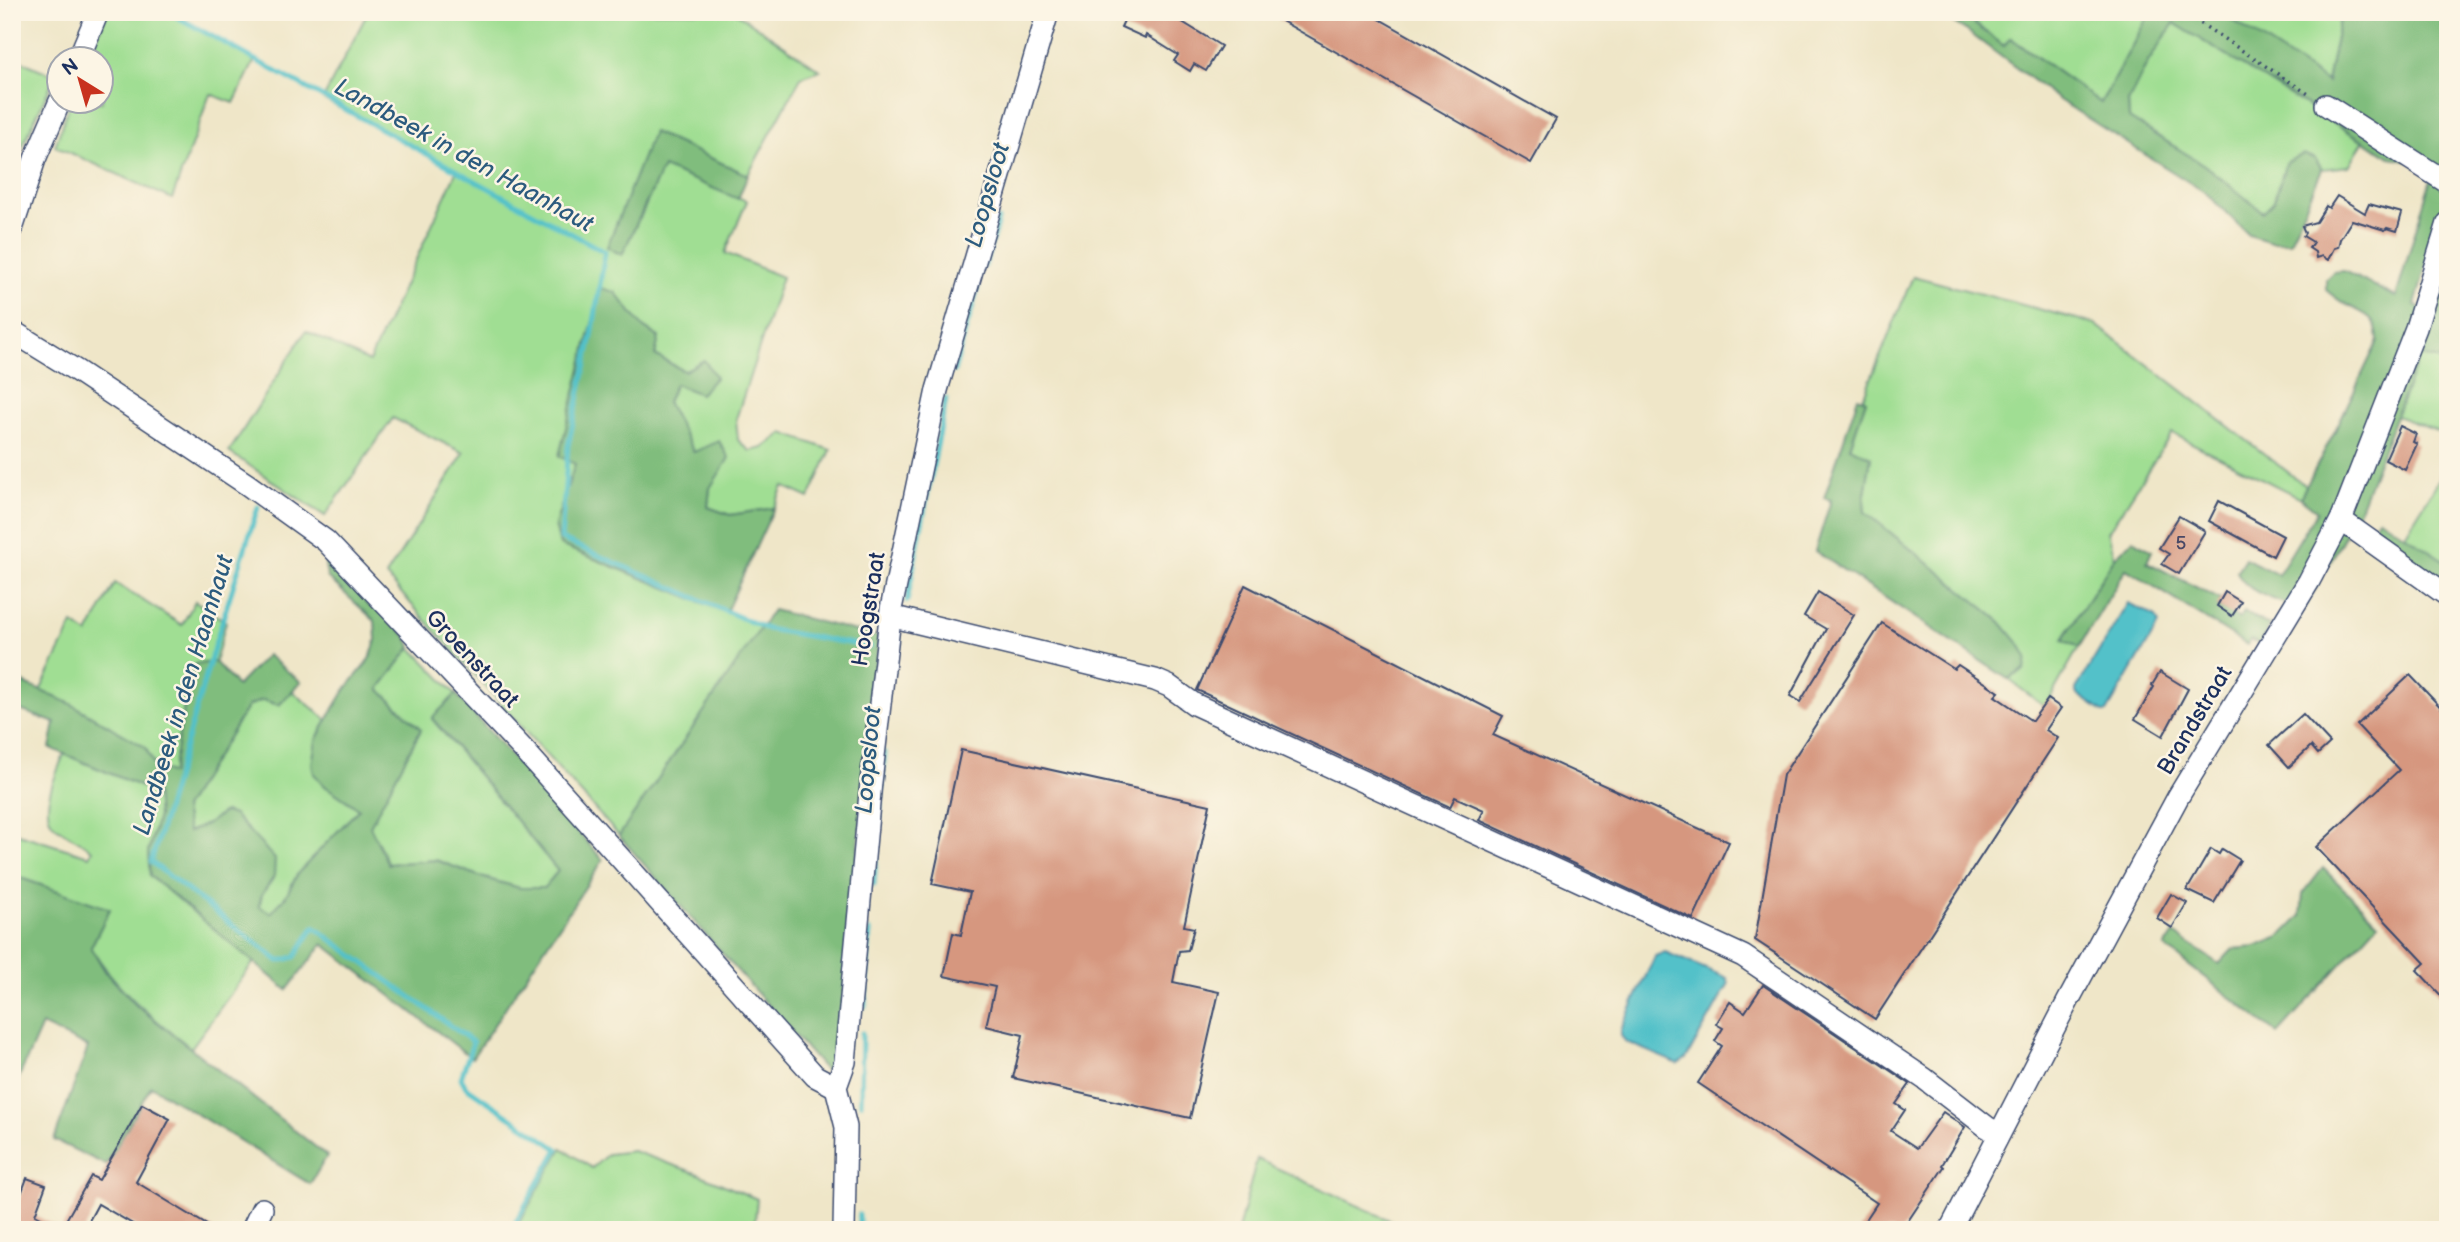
<svg xmlns="http://www.w3.org/2000/svg" width="2460" height="1242" font-family="'Balsamiq Sans',sans-serif">
<style>
.green{fill:#a0de93;stroke:#5e8678;stroke-width:2}
.forest{fill:#80bd7d;stroke:#4e766e;stroke-width:2}
.water{fill:#53c1c9;stroke:#377894;stroke-width:2}
.lines{fill:none;stroke-linecap:round;stroke-linejoin:round}
.stream{stroke:#53c1c9;stroke-width:5}
.building{fill:#d6977f}
.minor-casing{stroke:#3b4a6e;stroke-width:24}
.path{stroke:#3b4a6e;stroke-width:3.5;stroke-dasharray:2 5;stroke-linecap:butt}
.minor{stroke:#fff;stroke-width:21}
.labels{text-anchor:middle;stroke-width:5;stroke-linejoin:round;paint-order:stroke}
.number-label{font-size:19px;fill:#4a4966}
.street-label{font-size:23px;fill:#1b2f5e;stroke:#fcf5e5}
.water-label{font-size:24px;font-style:italic;fill:#2c5b7e;stroke:#fcf5e5}
</style>
<rect width="100%" height="100%" fill="#fcf5e5"/>
<filter id="ink" filterUnits="userSpaceOnUse"><feTurbulence type="fractalNoise" baseFrequency=".0143" numOctaves="2"/><feDisplacementMap in="SourceGraphic" scale="14" xChannelSelector="R" yChannelSelector="G"/><feConvolveMatrix kernelMatrix="1 2 1 2 8 2 1 2 1" color-interpolation-filters="sRGB"/></filter>
<filter id="wash" filterUnits="userSpaceOnUse"><feTurbulence type="fractalNoise" baseFrequency=".00686" numOctaves="4" result="noise"/><feDisplacementMap in="SourceGraphic" scale="28" xChannelSelector="R" yChannelSelector="G"/><feGaussianBlur stdDeviation="1.57" result="paint"/><feColorMatrix in="noise" values="0 0 0 0 0 0 0 0 0 0 0 0 0 0 0 0 0 1.4 0 .05"/><feComposite in="paint" operator="in"/></filter>
<g filter="url(#wash)">
<rect width="100%" height="100%" fill="#efe6c8"/>
<g class="green">
<polygon points="107,12 171,12 255,60 234,103 210,94 172,199 55,146 70,102 102,102 102,60 88,59"/>
<polygon points="368,12 735,12 820,70 801,77 748,175 653,133 640,218 663,166 747,201 725,253 782,277 736,419 738,440 750,451 763,448 783,433 831,450 809,498 783,486 774,508 730,515 708,507 710,488 694,452 667,402 675,384 684,371 655,355 659,337 643,327 615,292 560,456 576,463 555,525 560,545 762,627 619,836 386,576 464,453 393,418 325,516 229,452 306,331 369,362 457,170 323,99"/>
<polygon points="1971,12 2162,12 2164,14 2147,19 2101,103 2011,38 2004,46 1968,18"/>
<polygon points="2220,12 2341,12 2327,82"/>
<polygon points="2174,23 2363,141 2349,166 2322,169 2315,159 2278,185 2274,201 2263,212 2204,165 2129,118 2128,102 2148,62"/>
<polygon points="12,57 55,76 12,169"/>
<polygon points="1913,276 2095,324 2306,486 2300,498 2172,433 2108,532 2115,557 2063,639 2079,647 2045,707 2008,679 2025,670 2001,622 1865,512 1864,500 1871,458 1850,448 1866,400 1863,398"/>
<polygon points="2419,355 2448,361 2448,563 2405,535 2440,478 2445,434 2396,416"/>
<polygon points="115,583 182,625 195,601 226,622 215,662 195,664 188,685 172,774 154,765 145,747 69,703 40,691 73,624 88,634"/>
<polygon points="411,647 456,694 432,719 558,871 544,888 520,888 484,878 436,860 388,864 369,826 421,730 379,689"/>
<polygon points="292,691 327,720 316,740 325,786 359,809 298,873 286,896 271,913 259,906 262,894 274,877 224,812 209,823 188,832 184,808 248,706 263,700 279,705"/>
<path d="M64,754L156,793L158,816L148,852L150,876L254,962L191,1048C152,1017 117,991 91,947L109,909L12,875V838L15,833L89,856L92,850C81,841 66,835 55,826C37,811 58,771 64,754Z"/>
<polygon points="562,1148 592,1168 608,1154 633,1151 696,1173 757,1199 754,1230 515,1230"/>
<polygon points="1257,1159 1411,1230 1238,1230"/>
</g>
<g class="forest">
<path d="M1937,12H1971L1968,19L2004,46L2010,38L2101,103L2147,18L2163,14L2162,12H2220L2327,82L2341,12H2448V188L2415,305L2433,313L2448,261V361L2419,356L2361,506L2304,610C2283,602 2244,594 2237,571L2245,558L2278,575L2317,511L2300,498L2333,435L2378,341C2377,315 2365,315 2345,304C2338,300 2332,295 2326,290V279L2334,272L2344,271L2396,297L2435,165L2390,157L2174,23L2148,62L2128,102L2129,118L2204,165L2263,212L2274,201L2286,162L2304,154L2315,159L2322,169L2290,242H2271L2249,235L2206,193L2059,100L1967,31Z"/>
<polygon points="653,132 748,175 738,199 663,167 622,255 607,247"/>
<polygon points="601,288 615,292 643,327 659,338 655,355 684,371 704,360 716,377 700,394 675,384 667,402 694,452 719,441 729,458 710,488 708,507 730,515 774,508 726,612 560,545 555,525 575,464 559,456"/>
<polygon points="1858,397 1866,400 1850,447 1871,457 1864,500 1865,512 2001,622 2021,646 2027,658 2025,670 2008,679 1815,551 1831,500 1824,498"/>
<polygon points="2379,518 2448,563 2448,587 2369,531"/>
<polygon points="2133,540 2152,551 2147,562 2221,600 2218,607 2240,619 2244,612 2270,626 2259,644 2251,640 2247,645 2126,569 2079,647 2063,640 2115,557"/>
<polygon points="331,557 407,637 411,647 379,689 421,729 370,826 388,864 436,860 484,878 520,888 544,888 558,871 432,718 456,694 603,860 472,1058 323,944 287,990 150,876 148,852 158,816 156,793 50,748 55,723 12,707 12,678 69,703 145,747 154,765 172,774 188,685 195,664 215,662 237,686 267,655 301,682 279,705 263,700 248,706 184,808 188,832 209,823 224,812 234,815 275,859 274,877 262,894 259,906 271,913 286,896 298,873 359,809 325,786 314,774 312,764 316,740 327,720 345,690 370,659 376,640 375,621 327,577 325,564"/>
<polygon points="773,610 879,637 836,1070 830,1072 824,1069 619,836"/>
<polygon points="2323,868 2378,923 2278,1034 2165,947 2174,934 2219,964 2233,949 2255,947 2280,937 2301,916 2303,894"/>
<polygon points="12,875 110,909 91,947 105,971 136,1005 327,1156 310,1184 151,1086 106,1165 54,1140 88,1047 42,1025 12,1093"/>
</g>
<g class="water">
<polygon points="2128,603 2156,617 2159,624 2107,712 2103,712 2076,693 2076,689"/>
<polygon points="1665,952 1720,975 1727,978 1729,983 1686,1059 1678,1064 1626,1042 1621,1036 1621,1030 1655,956"/>
</g>
<g class="lines">
<g class="stream">
<polyline points="168,12 605,252 592,336 568,446 561,539 767,629 870,647"/>
<polyline points="114,14 115,12"/>
<polyline points="985,266 998,220"/>
<polyline points="954,371 978,288"/>
<polyline points="258,507 216,641 151,862 279,961 295,957 314,927 473,1042 461,1078 466,1087 558,1149 511,1230"/>
<polyline points="907,601 946,399"/>
<polyline points="874,884 885,753"/>
<polyline points="865,1006 870,931"/>
<polyline points="861,1103 862,1033"/>
<polyline points="859,1230 859,1215"/>
</g>
</g>
<g id="blocks">
<g class="building">
<polygon points="1128,12 1166,12 1221,46 1206,71 1194,64 1190,71 1174,61 1178,55 1146,35 1145,38 1121,27"/>
<polygon points="1266,12 1367,12 1556,119 1531,163"/>
<polygon points="2337,196 2365,213 2369,204 2402,213 2397,231 2387,228 2385,230 2352,220 2340,239 2338,247 2334,248 2328,260 2322,256 2316,258 2315,252 2309,248 2313,242 2303,236 2305,233 2302,226 2316,222 2326,206 2329,208"/>
<polygon points="2400,426 2416,434 2413,442 2417,444 2405,470 2385,460"/>
<polygon points="2219,501 2283,536 2273,556 2209,521"/>
<polygon points="2179,516 2205,531 2179,574 2162,564 2169,554 2159,548"/>
<polygon points="1245,585 1503,716 1493,735 1729,842 1693,919 1479,820 1484,810 1455,797 1450,807 1197,690"/>
<polygon points="1818,592 1854,615 1800,702 1790,696 1826,629 1804,616"/>
<polygon points="2225,592 2241,602 2232,616 2217,606"/>
<polygon points="1882,623 1954,669 1958,665 1999,692 1995,696 2032,721 2048,699 2061,708 2046,730 2058,738 1875,1019 1755,940 1783,775"/>
<polygon points="2160,672 2188,689 2163,736 2135,719 2154,687 2152,685"/>
<polygon points="2410,675 2448,715 2448,1003 2417,970 2425,963 2316,847 2399,770 2357,725"/>
<polygon points="2303,714 2330,743 2318,754 2311,746 2289,767 2269,745"/>
<polygon points="961,750 1210,805 1184,926 1194,928 1188,950 1179,951 1173,982 1219,992 1190,1118 1013,1078 1023,1035 986,1026 995,987 944,976 953,933 961,935 970,892 932,884"/>
<polygon points="2211,849 2219,854 2222,849 2240,860 2214,903 2187,890"/>
<polygon points="2171,894 2187,903 2172,928 2157,918"/>
<polygon points="1763,985 1910,1084 1896,1104 1905,1110 1891,1131 1917,1148 1943,1112 1965,1127 1942,1165 1944,1167 1902,1230 1859,1230 1877,1203 1698,1083 1722,1046 1715,1041 1723,1028 1716,1024 1730,1002 1745,1012"/>
<polygon points="142,1104 170,1119 136,1182 215,1230 143,1230 98,1204 84,1230 12,1230 12,1199 18,1202 27,1178 46,1185 35,1215 61,1229 91,1176 99,1180"/>
</g>
</g>
</g>
<g filter="url(#ink)">
<use href="#blocks" fill-opacity="0" stroke="#3b4a6e" stroke-width="2"/>
<g class="lines">
<defs>
<g id="minor">
<polyline points="78,60 98,12"/>
<polyline points="2326,105 2448,183"/>
<polyline points="12,229 35,159 60,101"/>
<polyline points="12,331 77,371 248,485 326,541 522,748 815,1076 836,1087"/>
<polyline points="2341,520 2448,596"/>
<polyline points="890,616 1155,680 1169,686 1194,704 1743,956 1925,1079 1987,1127 1999,1134"/>
<polyline points="252,1230 262,1209"/>
<polyline points="844,1230 846,1127 836,1087 845,1062 871,782 891,609 937,390 1048,12"/>
<polyline points="1950,1230 2068,1001 2178,797 2309,581 2341,520 2416,328 2448,223"/>
</g>
</defs>
<use href="#minor" class="minor-casing"/>
<g class="path">
<polyline points="2183,12 2310,95"/>
<polyline points="2447,12 2448,12"/>
</g>
<use href="#minor" class="minor"/>
</g>
</g>
<g class="labels">
<g class="number-label">
<text x="2181" y="549">5</text>
</g>
<g class="street-label">
<text transform="translate(868 609) rotate(-81)" y="8">Hoogstraat</text>
<text transform="translate(473 658) rotate(47)" y="8">Groenstraat</text>
<text transform="translate(2194 720) rotate(-59)" y="8">Brandstraat</text>
</g>
<g class="water-label">
<text transform="translate(464 155) rotate(29)" y="8">Landbeek in den Haanhaut</text>
<text transform="translate(987 195) rotate(-74)" y="8">Loopsloot</text>
<text transform="translate(183 695) rotate(-73)" y="8">Landbeek in den Haanhaut</text>
<text transform="translate(868 760) rotate(-85)" y="8">Loopsloot</text>
</g>
</g>
<rect width="2460" height="1242" fill="none" stroke="#fcf5e5" stroke-width="42"/>
<g transform="translate(80 80) rotate(323)"><circle r="33" fill="#fcf5e5" stroke="#a2a6af" stroke-width="2"/>
<path d="M0-5L12 26L0 18L-12 26Z" fill="#c8321e"/>
<text y="-10" font-size="19" font-weight="bold" text-anchor="middle" fill="#1b2f5e">N</text>
</g>
</svg>
